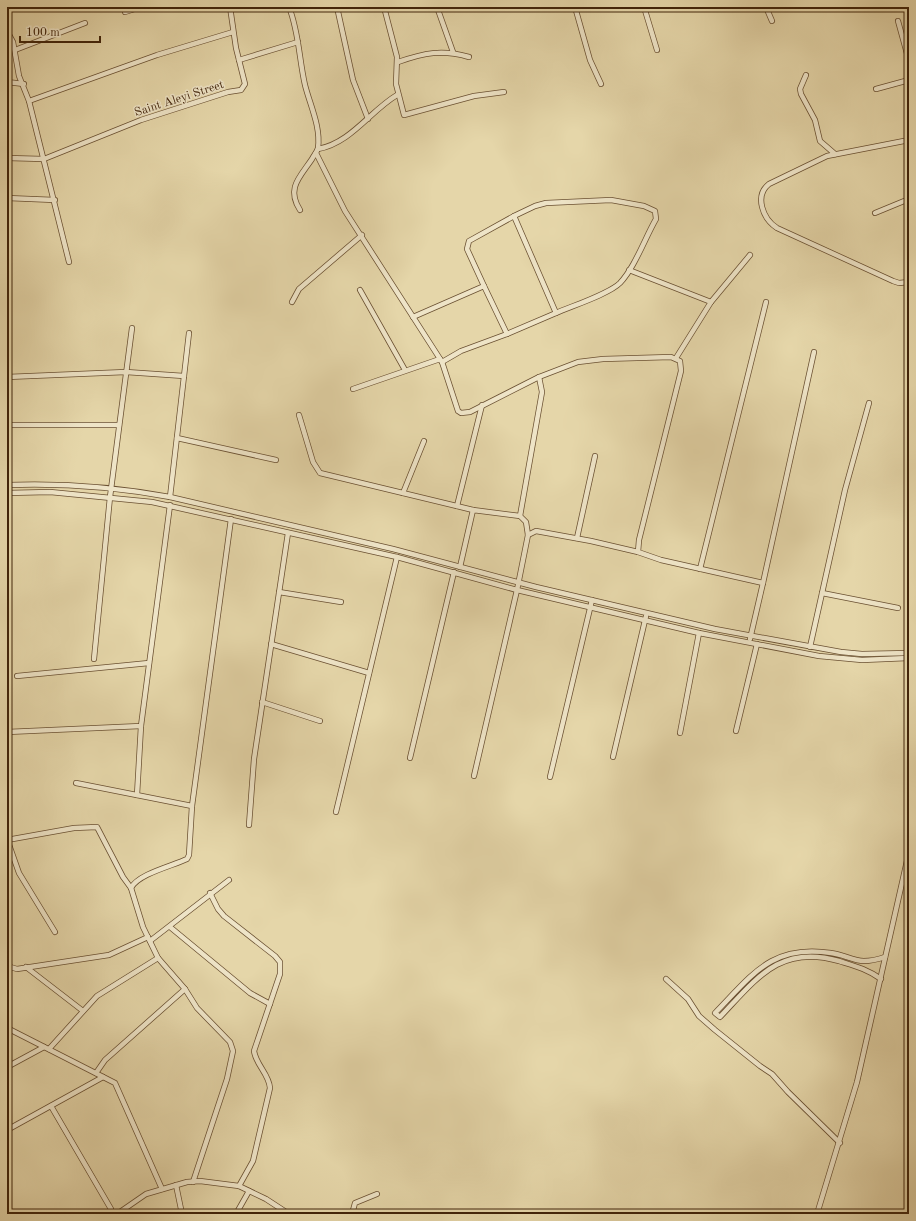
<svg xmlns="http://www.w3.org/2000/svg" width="916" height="1221" font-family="'Old Standard TT',serif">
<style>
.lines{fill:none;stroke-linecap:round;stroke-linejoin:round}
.street-casing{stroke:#6a5032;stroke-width:6}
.street{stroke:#eee4c7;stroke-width:4.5}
.labels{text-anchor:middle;stroke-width:3;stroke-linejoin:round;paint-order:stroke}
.street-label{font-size:12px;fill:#41240a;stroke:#eee4c7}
</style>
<rect width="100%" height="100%" fill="#e5d6a9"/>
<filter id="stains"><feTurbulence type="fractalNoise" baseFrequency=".005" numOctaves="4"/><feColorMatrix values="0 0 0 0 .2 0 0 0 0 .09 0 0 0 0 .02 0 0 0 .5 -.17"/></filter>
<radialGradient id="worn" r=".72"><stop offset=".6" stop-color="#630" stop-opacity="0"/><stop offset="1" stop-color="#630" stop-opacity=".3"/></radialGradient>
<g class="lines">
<defs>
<g id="street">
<path d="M289,7C299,32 299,59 305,85C310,105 321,127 318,148C317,152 314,155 312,159C300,177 286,188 300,210"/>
<polyline points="337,7 353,80 368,119"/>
<polyline points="384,7 397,57 396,84 404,115 474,96 504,92"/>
<polyline points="437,7 453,52"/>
<polyline points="575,7 590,60 601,84"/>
<polyline points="644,7 657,50"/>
<polyline points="766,7 772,21"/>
<polyline points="125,12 141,7"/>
<polyline points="7,13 11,7"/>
<polyline points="898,21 909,61"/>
<polyline points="7,31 13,42 19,76 29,101 69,262"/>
<polyline points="15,50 85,23"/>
<polyline points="239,60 298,42"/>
<path d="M398,62C424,53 442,49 469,57"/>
<polyline points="806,75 800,89 801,94 815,120 820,141 835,154"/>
<polyline points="7,82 24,84"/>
<polyline points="876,89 909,80"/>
<polyline points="29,101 157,55 233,32"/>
<path d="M909,140L827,156L769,184C754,196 763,219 777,228L893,281L899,283L909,282"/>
<path d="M318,149C351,143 370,111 397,95"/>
<polyline points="316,153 345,211 442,362 458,411 461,413 470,412 539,377 578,362 603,359 671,357 680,361 681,371 639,540 638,552 661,560 763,583 750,639"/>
<polyline points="7,158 44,159 141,120 228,92 241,90 245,84 236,48 230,7"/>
<polyline points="7,198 55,200"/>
<polyline points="875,213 909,199"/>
<polyline points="629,270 711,302"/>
<path d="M484,286L467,249L469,241L514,216L535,206L546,203L611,200L644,206L655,211L656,219C645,238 635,267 620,283C609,294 572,306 556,313"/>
<polyline points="360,290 405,370"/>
<polyline points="292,302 299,289 362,235"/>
<polyline points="413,317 484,286 507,334 461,351 442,362"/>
<polyline points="507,334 556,313 514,216"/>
<polyline points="676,358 711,302 750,255"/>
<polyline points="7,377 126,372 184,376"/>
<polyline points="353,389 440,359"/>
<polyline points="299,415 313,462 320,473 473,510"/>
<polyline points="7,425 119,425"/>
<polyline points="177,438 276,460"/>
<path d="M7,485C61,483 116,487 170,497L393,549L536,587L715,629L841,652L862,654L909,653"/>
<polyline points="7,493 50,492 152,502 397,557 517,590 699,633 819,656 862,660 909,658"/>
<polyline points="403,493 424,441"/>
<polyline points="170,497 189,333"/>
<polyline points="457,506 482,405"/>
<polyline points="528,535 536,531 591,541 638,552"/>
<polyline points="577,538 595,456"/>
<polyline points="460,567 473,510 520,516"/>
<polyline points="700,569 766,302"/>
<polyline points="763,583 814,352"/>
<polyline points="279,592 341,602"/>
<polyline points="822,593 898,608"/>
<polyline points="271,644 369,673"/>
<polyline points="810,647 845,490 869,403"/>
<polyline points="94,659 110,497 132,328"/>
<polyline points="17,676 149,663"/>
<polyline points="262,702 320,721"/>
<polyline points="736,731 757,644"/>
<polyline points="7,732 141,726 170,505"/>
<polyline points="680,733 699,633"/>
<polyline points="613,757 646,616"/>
<polyline points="410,758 454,572"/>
<polyline points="474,776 517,590 528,535 526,522 520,516 542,392 539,377"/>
<polyline points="550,777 592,600"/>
<polyline points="76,783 192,806"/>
<polyline points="137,795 141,726"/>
<polyline points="336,812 397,557"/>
<polyline points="249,825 254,759 288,533"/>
<polyline points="7,839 19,873 55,932"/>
<polyline points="7,840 74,828 97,827 123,877 131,888"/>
<path d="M210,893L218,909L224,916L275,956L280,962V974L254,1051C256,1065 269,1074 270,1088L253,1161L239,1186"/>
<polyline points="170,927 250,993 270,1004"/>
<polyline points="150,941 229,880"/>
<polyline points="7,966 17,969 109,955 148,937"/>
<polyline points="26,967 83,1011"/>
<polyline points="666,979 688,999 699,1016 715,1030 760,1066 772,1074 788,1092 840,1143"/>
<path d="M881,979C867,969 855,966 839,961C780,944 757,978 720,1017L715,1013C753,974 772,944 831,953C842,954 853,961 864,961C871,961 879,959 885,957"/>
<polyline points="7,1028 115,1083 162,1189"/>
<polyline points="49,1049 97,996 158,958"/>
<polyline points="7,1067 44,1047"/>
<polyline points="96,1073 105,1060 185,989"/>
<polyline points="51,1106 111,1209"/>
<polyline points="7,1130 103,1077"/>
<path d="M193,1182L227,1079L233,1051L230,1042L197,1008L185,989L158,958L143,927L131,888C138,874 172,866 187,859L189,855L192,806L231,519"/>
<polyline points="176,1185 182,1214"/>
<polyline points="117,1214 146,1194 187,1182 200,1181 239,1186 266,1199 289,1214"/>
<polyline points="236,1214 249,1191"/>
<polyline points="352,1214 355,1203 377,1194"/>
<polyline points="817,1214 857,1082 909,852"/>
</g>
</defs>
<use href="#street" class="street-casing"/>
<use href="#street" class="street"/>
</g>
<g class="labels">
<g class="street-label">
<text transform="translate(179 98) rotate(-18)" y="4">Saint Aleyi Street</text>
</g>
</g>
<rect width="916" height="1221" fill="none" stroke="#e5d6a9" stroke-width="24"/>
<rect x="8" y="8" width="900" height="1205" fill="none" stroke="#41240a" stroke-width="2"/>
<rect x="12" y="12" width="892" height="1197" fill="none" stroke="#41240a"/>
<path d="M20 36v6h80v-6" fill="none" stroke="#41240a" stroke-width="2"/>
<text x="26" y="36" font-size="12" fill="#41240a" stroke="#eee4c7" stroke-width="3" paint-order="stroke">100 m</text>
<rect width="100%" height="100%" filter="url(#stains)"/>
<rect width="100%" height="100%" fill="url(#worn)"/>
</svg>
